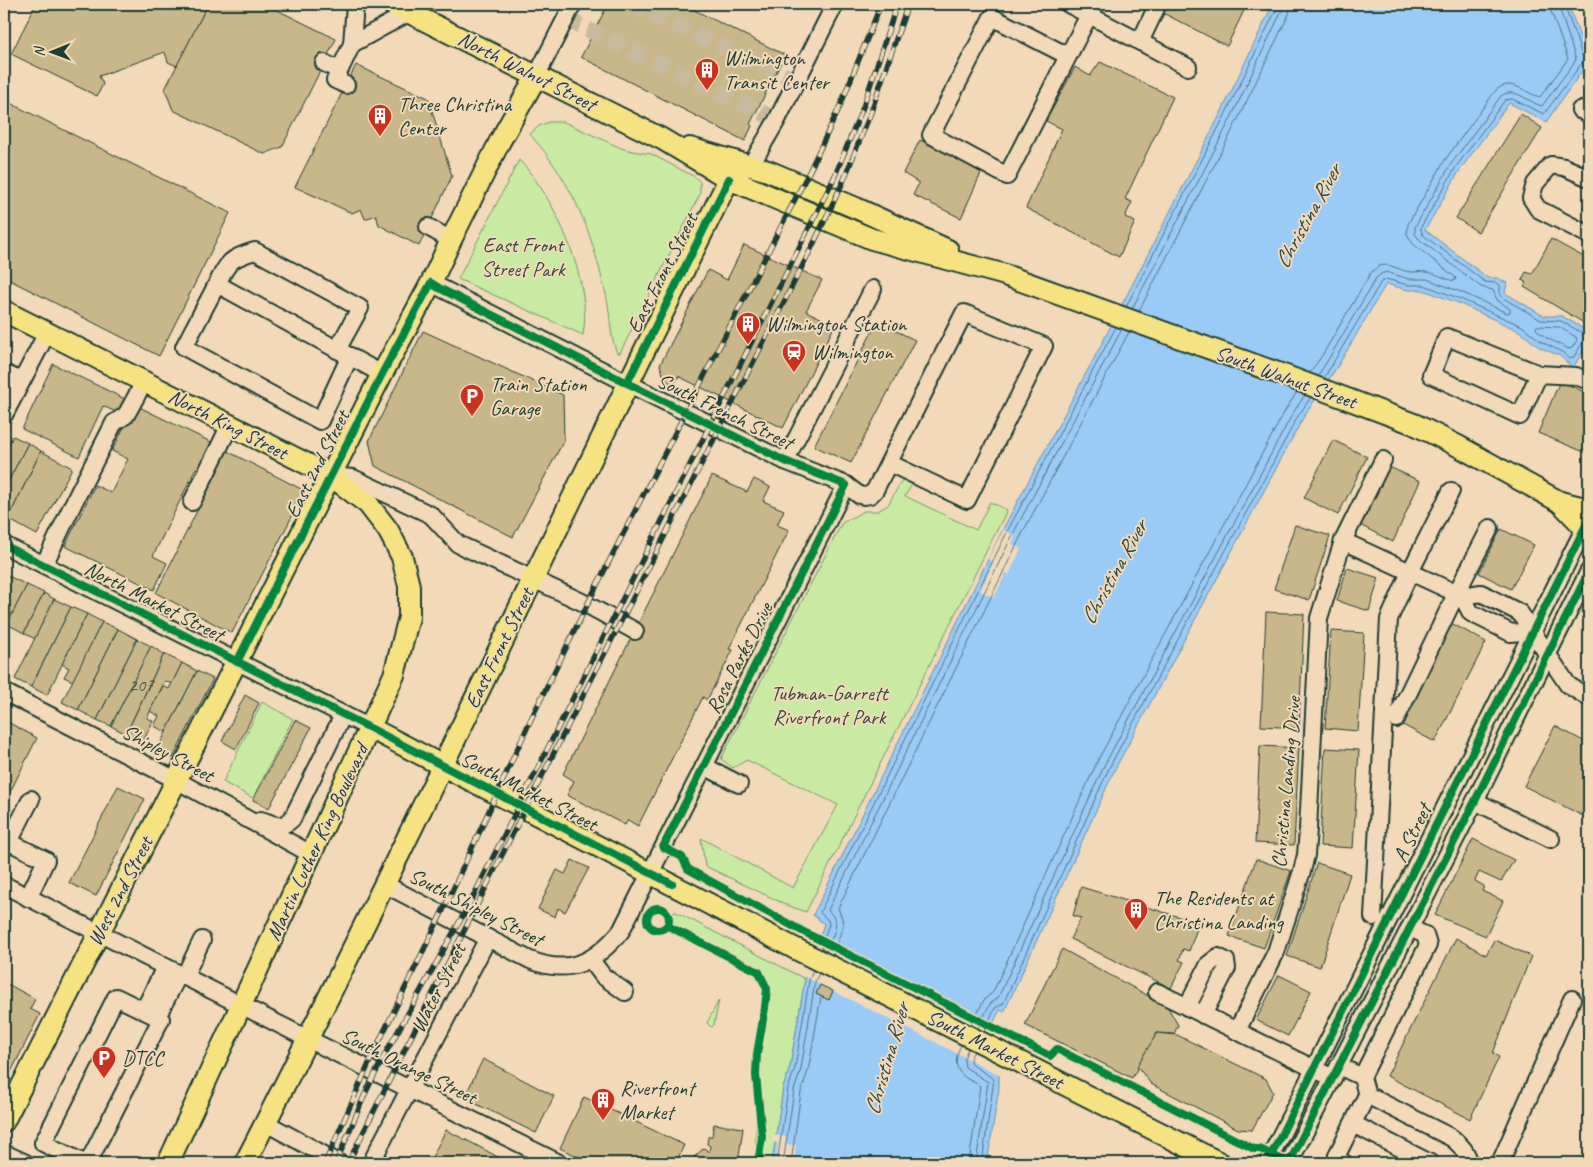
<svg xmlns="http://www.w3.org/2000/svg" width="1593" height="1167" font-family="Caveat,sans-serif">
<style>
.green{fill:#c9eaa3;stroke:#74946c}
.water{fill:#9acaf6;stroke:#6992a8}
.pier{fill:#f1d9b9}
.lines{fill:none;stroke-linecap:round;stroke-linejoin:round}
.shore{stroke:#507582;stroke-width:1}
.building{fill:#c9b78c;stroke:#1f3d34}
.minor-tunnel{stroke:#c7ba9e;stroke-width:16;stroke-dasharray:16 8;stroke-linecap:butt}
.minor-casing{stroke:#1f3d34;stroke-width:20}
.major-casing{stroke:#1f3d34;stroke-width:24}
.minor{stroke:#f1d9b9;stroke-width:16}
.major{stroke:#f5e382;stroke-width:20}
.rail-casing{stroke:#1f3d34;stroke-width:5.5}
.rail{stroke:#f1d9b9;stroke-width:4;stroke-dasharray:11;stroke-linecap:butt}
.cycleway-casing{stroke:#f1d9b9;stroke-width:11}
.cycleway{stroke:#00873e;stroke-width:8}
.labels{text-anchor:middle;stroke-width:4;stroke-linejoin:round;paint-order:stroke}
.number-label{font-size:19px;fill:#4a5c4a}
.poi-label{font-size:21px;fill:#1f3d34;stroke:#f1d9b9;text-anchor:start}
.street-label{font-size:21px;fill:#1f3d34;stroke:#f1d9b9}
.park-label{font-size:21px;fill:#304e3f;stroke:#f1d9b9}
.water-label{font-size:22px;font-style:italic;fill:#2b4b47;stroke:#f1d9b9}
</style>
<rect width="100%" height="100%" fill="#f1d9b9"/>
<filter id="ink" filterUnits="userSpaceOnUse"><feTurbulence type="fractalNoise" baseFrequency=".02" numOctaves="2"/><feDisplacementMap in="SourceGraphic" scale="10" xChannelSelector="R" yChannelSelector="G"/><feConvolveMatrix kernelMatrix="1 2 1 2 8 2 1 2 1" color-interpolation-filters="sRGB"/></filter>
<g filter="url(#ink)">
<g class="green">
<path d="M549,122H564L621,148L632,151L651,154L695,177L700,182V194L620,353H617C611,338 611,328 609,312C608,301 605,290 602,279C592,237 577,196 551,161C545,151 537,143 530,134L539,126Z"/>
<path d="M519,160C555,196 593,284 583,335L458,279Z"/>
<polygon points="906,473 916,478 905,496 976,530 990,502 1007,510 806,912 789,906 705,866 701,838 793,888 838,805 747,760 733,768 721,759 842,523 864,511 878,511 888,505"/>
<polygon points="262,702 293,719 253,798 223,782"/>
<polygon points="676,912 805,979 790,1067 783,1088 772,1163 755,1163 757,1095 757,1061 767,989 759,973 668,926 668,913"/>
<polygon points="719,1000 714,1025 711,1027 707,1023"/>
</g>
<polygon class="water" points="1273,4 1568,4 1589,61 1546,122 1509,103 1460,170 1425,230 1488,278 1497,278 1507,283 1505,293 1544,316 1562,316 1589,332 1589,341 1573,368 1560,356 1539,347 1519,331 1456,302 1423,290 1408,290 1386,284 1339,364 1303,418 1115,769 1004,1012 1000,1010 974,1060 999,1074 999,1088 987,1163 772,1163 783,1088 790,1067 805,979 824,924 813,915 1005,525 1099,349 1220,115"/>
<g class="pier">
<polygon points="1003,530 1015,536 1012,544 1021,549 1009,575 1006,573 994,598 980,591 993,563 988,559"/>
<polygon points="818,935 995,1024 978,1060 1001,1072 1002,1076 803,976"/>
<polygon points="773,1135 787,1137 786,1144 796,1145 794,1163 775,1163 778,1143 772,1142"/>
</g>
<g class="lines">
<g class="shore">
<polyline points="1126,307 1224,117 1277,8 1277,4"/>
<polyline points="1132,309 1230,120 1282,10 1283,4"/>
<polyline points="1139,311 1236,123 1289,14 1291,4"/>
<polygon points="1538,326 1559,327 1576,337 1577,340 1572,348 1569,349 1545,337 1536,329 1536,327"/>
<path d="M1310,373L1323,354L1370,274C1383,257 1394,269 1410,272C1415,272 1421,271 1426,272C1435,273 1444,278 1453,281L1456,280L1455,277L1413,244L1407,234L1408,224L1445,160L1496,90C1512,77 1524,93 1540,97L1568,59L1551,11L1550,4"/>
<path d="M1318,376L1329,358L1376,278L1381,274L1386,272L1409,279H1427L1461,292L1507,313L1510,312V309L1497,300L1493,290L1481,287L1419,239L1415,234V227L1451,164L1501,96C1515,86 1529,103 1542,106L1576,60L1558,4"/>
<polyline points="1324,378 1381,282 1386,279 1408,285 1424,285 1458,298 1522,326 1542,342 1562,352 1570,359 1573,358 1583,342 1586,339 1586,335 1561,321 1541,320 1503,298 1500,294 1500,285 1496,283 1485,282 1423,235 1421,230 1421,227 1456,167 1505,100 1512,99 1544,114 1584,60 1564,4"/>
<polyline points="821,949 829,924 828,920 821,914 820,912 1009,528 1116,327"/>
<path d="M826,952C829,943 838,929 835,920C833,915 830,913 828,910L1015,530L1122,329"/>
<polyline points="833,955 843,926 842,918 838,908 1022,534 1129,332"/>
<polyline points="971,1025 984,1000 993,992 1098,760 1286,409 1297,392"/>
<polyline points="978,1028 990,1004 998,998 1105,764 1293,413 1305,395"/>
<polyline points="984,1031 995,1008 1003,1004 1110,766 1298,416 1311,397"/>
<path d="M961,1045C955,1057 953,1069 966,1078C971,1081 976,1083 980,1086L969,1163"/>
<polyline points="968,1048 964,1059 965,1067 988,1082 976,1163"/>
<polyline points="974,1051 970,1059 971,1064 994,1079 982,1163"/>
<polyline points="777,1163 788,1089 795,1068 809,981 813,970"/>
<polyline points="783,1163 794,1091 801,1069 815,982 819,973"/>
<polyline points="791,1163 801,1092 808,1071 821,997"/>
</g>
</g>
<g class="building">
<polygon points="36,4 208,4 177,66 168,62 165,52 99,76 103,84 97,96 11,54"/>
<polygon points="208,4 265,4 336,39 282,147 264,154 173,110 165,89"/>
<polygon points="608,4 682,4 785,55 750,124 752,126 745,141 581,57"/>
<polygon points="1168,4 1247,4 1227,46 1163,13"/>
<polygon points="1100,62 1173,97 1125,199 1132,202 1125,217 1135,222 1119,257 1026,208 1062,129 1046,121 1075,67 1090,76"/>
<polygon points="356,65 428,98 452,176 419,246 379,225 376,215 365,219 361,209 352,213 295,187"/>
<polygon points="4,100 230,213 159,356 4,277"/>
<polygon points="1521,114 1542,128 1478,232 1456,218"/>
<polygon points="920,140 982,171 961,218 913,195 919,183 903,173"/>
<polygon points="1551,239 1589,260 1589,326 1524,287 1527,283 1522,280 1526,272 1532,274"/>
<polygon points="744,245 822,280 806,311 835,325 783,428 678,376 674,385 665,380 660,365 708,270 727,280"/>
<polygon points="877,322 915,340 851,463 814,446"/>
<polygon points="423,331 563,395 564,440 513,537 375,466 369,441"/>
<polygon points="53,364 127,400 120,414 103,406 79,457 22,429"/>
<polygon points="1560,381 1589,394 1589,454 1538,433"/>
<polygon points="135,405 215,444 202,472 196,468 153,556 167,563 154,590 65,546 95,485 111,493 128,459 112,451"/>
<polygon points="13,436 28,443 4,490 4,454"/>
<polygon points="1333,440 1367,457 1338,515 1304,498"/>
<polygon points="28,443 41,451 8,519 4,517 4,490"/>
<polygon points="41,451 72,468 37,535 8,519"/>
<polygon points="227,451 305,491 232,633 156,593"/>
<polygon points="1387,466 1420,481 1393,542 1358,524"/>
<polygon points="712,476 747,492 754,479 770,487 763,501 784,510 777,525 789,530 729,649 733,650 707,700 703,697 638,826 628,820 625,825 567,795 574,781 563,774"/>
<polygon points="1295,525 1330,536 1309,600 1274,589"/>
<polygon points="1501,529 1534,545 1511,589 1479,573"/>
<polygon points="1347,568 1379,578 1369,611 1337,601"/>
<polygon points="4,574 27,585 7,624 4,623"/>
<polygon points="27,585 44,593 24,633 7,624"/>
<polygon points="44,593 54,599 35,639 24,633"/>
<polygon points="54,599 71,607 31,687 15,679"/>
<polygon points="71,607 87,614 47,695 31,687"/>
<polygon points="1266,612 1304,614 1299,728 1261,726"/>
<polygon points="87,614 102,622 73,681 64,677 69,668 62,664"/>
<polygon points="102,622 118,629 78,710 62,702"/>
<polygon points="1451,623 1486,642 1435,742 1401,724"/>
<polygon points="118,629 137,639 97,720 78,710"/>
<polygon points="1331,631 1364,633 1358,731 1325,728"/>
<polygon points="137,639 151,646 111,726 97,720"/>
<polygon points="151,646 164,654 126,734 111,726"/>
<polygon points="164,654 182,663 172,684 165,681 147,718 153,721 143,742 126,734"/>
<polygon points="182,663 197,671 166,732 154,726 159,716 150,711 163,686 169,689"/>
<polygon points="197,671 213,679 173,758 157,750"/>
<polygon points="245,695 259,703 236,749 222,741"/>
<polygon points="4,720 37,738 4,804"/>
<polygon points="295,720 311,728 269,808 253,800"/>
<polygon points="1555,726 1589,744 1589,819 1524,786"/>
<polygon points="1260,746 1299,748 1294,845 1255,843"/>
<polygon points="1325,748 1359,750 1353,848 1320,846"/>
<polygon points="118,786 145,799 96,896 69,883"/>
<polygon points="1473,839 1514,860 1501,882 1479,872 1475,881 1484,886 1482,891 1503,901 1486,936 1435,915"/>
<polygon points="1256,859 1291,871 1264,948 1229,936"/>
<polygon points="572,860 589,868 565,912 558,908 555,917 538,909 557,870 565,874"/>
<polygon points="1317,863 1350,874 1320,967 1287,956"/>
<polygon points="1081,887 1199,923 1189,951 1183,949 1179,960 1184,962 1171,988 1070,939 1081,918 1073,916"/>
<polygon points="1456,938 1486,955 1494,940 1531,956 1493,1053 1499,1057 1470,1119 1387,1076"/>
<polygon points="1062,949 1167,1006 1178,1025 1174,1034 1157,1033 1132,1078 1025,1025"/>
<polygon points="1279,975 1311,991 1288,1036 1256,1020"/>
<polygon points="4,982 35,999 30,1009 40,1014 4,1086"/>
<polygon points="820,985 833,991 829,1000 816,994"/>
<polygon points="1157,1033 1177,1035 1266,1079 1273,1092 1252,1130 1238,1129 1151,1084 1137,1066"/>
<polygon points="483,1059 554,1096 536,1133 464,1098"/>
<polygon points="584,1097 684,1145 676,1163 591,1163 560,1148"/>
<polygon points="714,1124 743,1128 738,1163 695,1163 694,1157 704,1148 709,1152 710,1146 707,1144 708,1137 712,1136"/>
<polygon points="446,1130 472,1143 509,1163 429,1163"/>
</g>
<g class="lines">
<g class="minor-tunnel">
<polyline points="630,4 797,81"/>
<polyline points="566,19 777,120"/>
</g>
<defs>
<g id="minor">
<polyline points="1068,4 1188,67"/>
<polyline points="1140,42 1158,4"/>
<polyline points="352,44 410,12"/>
<polyline points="1068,56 992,17 931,135 1007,176 1089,15"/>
<polyline points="324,63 339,70"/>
<polyline points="536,77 573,4"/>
<polyline points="346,85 335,80 352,44 355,4"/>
<polyline points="1580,110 1589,114"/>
<polyline points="741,171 751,165 777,120 835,4"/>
<polyline points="1589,178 1564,167 1551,165 1535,184 1531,198 1538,209 1589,235"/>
<polyline points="428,227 451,240"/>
<polyline points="431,283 627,383 785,461 846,485 859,495 864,496 870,495 875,490 964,313 1044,346 967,500 889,463"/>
<polyline points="217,284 184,347 320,421 350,356"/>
<path d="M337,350L360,308L255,251C230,258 228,262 217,284L382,374"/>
<polyline points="4,373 21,381"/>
<polyline points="1539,374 1520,416 1431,375 1447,337 1539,374 1576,376 1589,381"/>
<polyline points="4,415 47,333"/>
<polyline points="785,461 873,289"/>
<polyline points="331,476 353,478 431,515 458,544 582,602 635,631"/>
<polyline points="192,502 230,425"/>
<polyline points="1343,541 1462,596 1481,593 1520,613 1568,685 1589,698"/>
<polyline points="4,545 370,728"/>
<polyline points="44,565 73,504 114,423 126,415 144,382"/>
<polyline points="1462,596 1471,613 1511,633 1533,631"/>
<polyline points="4,692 176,780 311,854"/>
<polyline points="1396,719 1456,594 1490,528"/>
<polyline points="704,766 739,784"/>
<polyline points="1475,801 1551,839"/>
<path d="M261,820C275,824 280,830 292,819L343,715"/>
<path d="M384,884L530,960C570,976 595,962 621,931L846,485"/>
<polyline points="4,885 308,1039 559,1163"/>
<polyline points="28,898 46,860 9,842 31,799"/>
<polyline points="1373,917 1389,619 1410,572 1451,491"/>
<polyline points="591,960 603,976 625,992"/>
<polyline points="184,977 202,940"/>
<polyline points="1157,992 1237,1031"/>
<polyline points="1187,1007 1209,964 1218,957 1226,961 1227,968 1203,1015"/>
<polyline points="144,1010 165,967"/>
<polyline points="157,1017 179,974"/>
<path d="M1339,1066L1362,1077L1367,1095L1452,1138C1461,1146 1467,1151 1469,1163"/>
<polyline points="1362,1077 1428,945 1425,935 1410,928"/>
<polyline points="1333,1078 1237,1031 1276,952 1302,871 1306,855 1308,829 1319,618 1343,541 1383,460"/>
<polyline points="266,1123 339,1163"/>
<polyline points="1353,1124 1430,1163"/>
<polyline points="4,1153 26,1163"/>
<polyline points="84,1163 43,1143 116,997 161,1019 88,1163"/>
<polyline points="371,1163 488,938"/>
<polyline points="1268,1163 1271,1155 1589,519"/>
<polyline points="1289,1163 1475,801 1589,571"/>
<polyline points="1344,1163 1339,1161 1337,1155 1367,1095"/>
<polyline points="1500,1163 1572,999"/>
</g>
<g id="major">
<polyline points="392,4 662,139 729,179 872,239 1002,274 1286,376 1414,424 1458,446 1560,502 1589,509"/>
<polyline points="690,148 768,171 856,208 948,250"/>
<polyline points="4,311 331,476 368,504 388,530 402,557 409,586 409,617 394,675 168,1163"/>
<polyline points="1560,502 1585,528 1589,530"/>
<polyline points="370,728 794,948 1220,1163"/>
<polyline points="4,1121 382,374 431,283 451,240 500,141 536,77"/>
<path d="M245,1163C411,838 566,506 729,179"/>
</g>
</defs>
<use href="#minor" class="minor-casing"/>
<use href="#major" class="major-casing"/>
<use href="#minor" class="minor"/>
<use href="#major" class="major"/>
<defs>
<g id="rail">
<polyline points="325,1163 375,1050 450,896 532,717 598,583 810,170 841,104 881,4"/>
<polyline points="336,1163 365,1094 384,1056 470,903 834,178 863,107 897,4"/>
<polyline points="348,1163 512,835 811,249 843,182 871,112 908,4"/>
</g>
</defs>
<use href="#rail" class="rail-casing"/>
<use href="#rail" class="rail"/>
<defs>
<g id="cycleway">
<polyline points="627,383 729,179"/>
<polyline points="4,545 370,728 672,884"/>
<polyline points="237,662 382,374 431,283 439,288 627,383 785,461 846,485 663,847 682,857 688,869 802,931 1050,1056 1057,1049 1254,1149 1260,1149 1289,1163"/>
<circle cx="658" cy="919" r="11"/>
<polyline points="668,926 759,972 767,989 765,1008 757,1054 756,1075 762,1137 758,1163"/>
<polyline points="1271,1155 1589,519"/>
<polyline points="1289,1163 1475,801 1589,571"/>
</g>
</defs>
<use href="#cycleway" class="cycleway-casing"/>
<use href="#cycleway" class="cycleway"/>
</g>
</g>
<defs>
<symbol id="building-pin" viewBox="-11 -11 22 30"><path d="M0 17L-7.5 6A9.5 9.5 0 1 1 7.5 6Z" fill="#c8321e" stroke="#f1d9b9"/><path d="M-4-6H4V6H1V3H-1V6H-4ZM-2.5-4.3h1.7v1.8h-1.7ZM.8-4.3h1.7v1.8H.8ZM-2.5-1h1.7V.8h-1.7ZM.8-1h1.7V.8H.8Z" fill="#fff"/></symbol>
<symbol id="station-pin" viewBox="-11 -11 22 30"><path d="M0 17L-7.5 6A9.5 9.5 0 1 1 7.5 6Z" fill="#c8321e" stroke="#f1d9b9"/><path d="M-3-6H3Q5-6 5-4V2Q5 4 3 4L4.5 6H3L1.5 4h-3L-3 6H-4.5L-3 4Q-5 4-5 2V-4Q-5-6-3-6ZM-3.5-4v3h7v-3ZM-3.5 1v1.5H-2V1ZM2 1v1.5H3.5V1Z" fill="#fff"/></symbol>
<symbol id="parking-pin" viewBox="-11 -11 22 30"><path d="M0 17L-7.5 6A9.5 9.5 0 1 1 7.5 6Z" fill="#c8321e" stroke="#f1d9b9"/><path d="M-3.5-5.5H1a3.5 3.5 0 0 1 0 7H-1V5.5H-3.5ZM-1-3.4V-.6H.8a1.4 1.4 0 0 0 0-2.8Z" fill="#fff"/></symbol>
</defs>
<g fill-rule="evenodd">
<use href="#building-pin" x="693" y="56" width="28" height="38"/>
<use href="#building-pin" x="366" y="102" width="28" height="38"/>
<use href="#building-pin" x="734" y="310" width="28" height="38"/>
<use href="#station-pin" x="780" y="338" width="28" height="38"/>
<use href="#parking-pin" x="458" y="382" width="28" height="38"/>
<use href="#building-pin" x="1122" y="896" width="28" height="38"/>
<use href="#parking-pin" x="90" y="1044" width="28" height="38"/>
<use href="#building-pin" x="589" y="1086" width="28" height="38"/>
</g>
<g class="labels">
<g class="number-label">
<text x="141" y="691">207</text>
</g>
<g class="poi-label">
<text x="724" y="65">Wilmington<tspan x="724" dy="24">Transit Center</tspan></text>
<text x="398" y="111">Three Christina<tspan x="398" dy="24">Center</tspan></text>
<text x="766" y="331">Wilmington Station</text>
<text x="812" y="359">Wilmington</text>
<text x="490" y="391">Train Station<tspan x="490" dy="24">Garage</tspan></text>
<text x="1154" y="905">The Residents at<tspan x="1154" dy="24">Christina Landing</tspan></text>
<text x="122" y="1065">DTCC</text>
<text x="620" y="1095">Riverfront<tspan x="620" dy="24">Market</tspan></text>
</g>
<g class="street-label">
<text transform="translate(527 71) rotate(27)" y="7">North Walnut Street</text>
<text transform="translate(662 273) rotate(-63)" y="7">East Front Street</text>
<text transform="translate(1286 377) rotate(20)" y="7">South Walnut Street</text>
<text transform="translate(725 411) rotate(26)" y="7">South French Street</text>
<text transform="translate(228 424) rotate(27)" y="7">North King Street</text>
<text transform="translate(317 464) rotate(-63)" y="7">East 2nd Street</text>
<text transform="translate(154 601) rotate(27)" y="7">North Market Street</text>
<text transform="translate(499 648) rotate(-64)" y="7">East Front Street</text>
<text transform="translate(739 658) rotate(-63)" y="7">Rosa Parks Drive</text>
<text transform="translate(168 753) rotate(28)" y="7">Shipley Street</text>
<text transform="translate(1286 782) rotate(-85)" y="7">Christina Landing Drive</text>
<text transform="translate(529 791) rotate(27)" y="7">South Market Street</text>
<text transform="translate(1412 833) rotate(-64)" y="7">A Street</text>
<text transform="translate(317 842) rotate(-65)" y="7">Martin Luther King Boulevard</text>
<text transform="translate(120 891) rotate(-63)" y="7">West 2nd Street</text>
<text transform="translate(476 907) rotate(27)" y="7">South Shipley Street</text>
<text transform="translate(438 988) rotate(-63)" y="7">Water Street</text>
<text transform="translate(995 1049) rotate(27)" y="7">South Market Street</text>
<text transform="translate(409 1066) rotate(26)" y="7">South Orange Street</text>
</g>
<g class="park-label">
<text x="523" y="252">East Front<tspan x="523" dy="24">Street Park</tspan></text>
<text x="829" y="700">Tubman-Garrett<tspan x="829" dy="24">Riverfront Park</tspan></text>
</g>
<g class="water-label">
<text transform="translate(1307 216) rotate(-61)" y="8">Christina River</text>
<text transform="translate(1113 572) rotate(-61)" y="8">Christina River</text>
<text transform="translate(886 1059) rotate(-74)" y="8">Christina River</text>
</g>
</g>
<rect width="1593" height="1167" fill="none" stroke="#f1d9b9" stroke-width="20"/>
<rect x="10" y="10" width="1573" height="1147" fill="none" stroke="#1f3d34" stroke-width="2" filter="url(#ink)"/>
<g transform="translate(52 52) rotate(269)" stroke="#f1d9b9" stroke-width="4" paint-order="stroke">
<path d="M0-4L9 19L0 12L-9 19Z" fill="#1f3d34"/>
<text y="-8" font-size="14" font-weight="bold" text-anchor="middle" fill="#1f3d34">N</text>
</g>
</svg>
